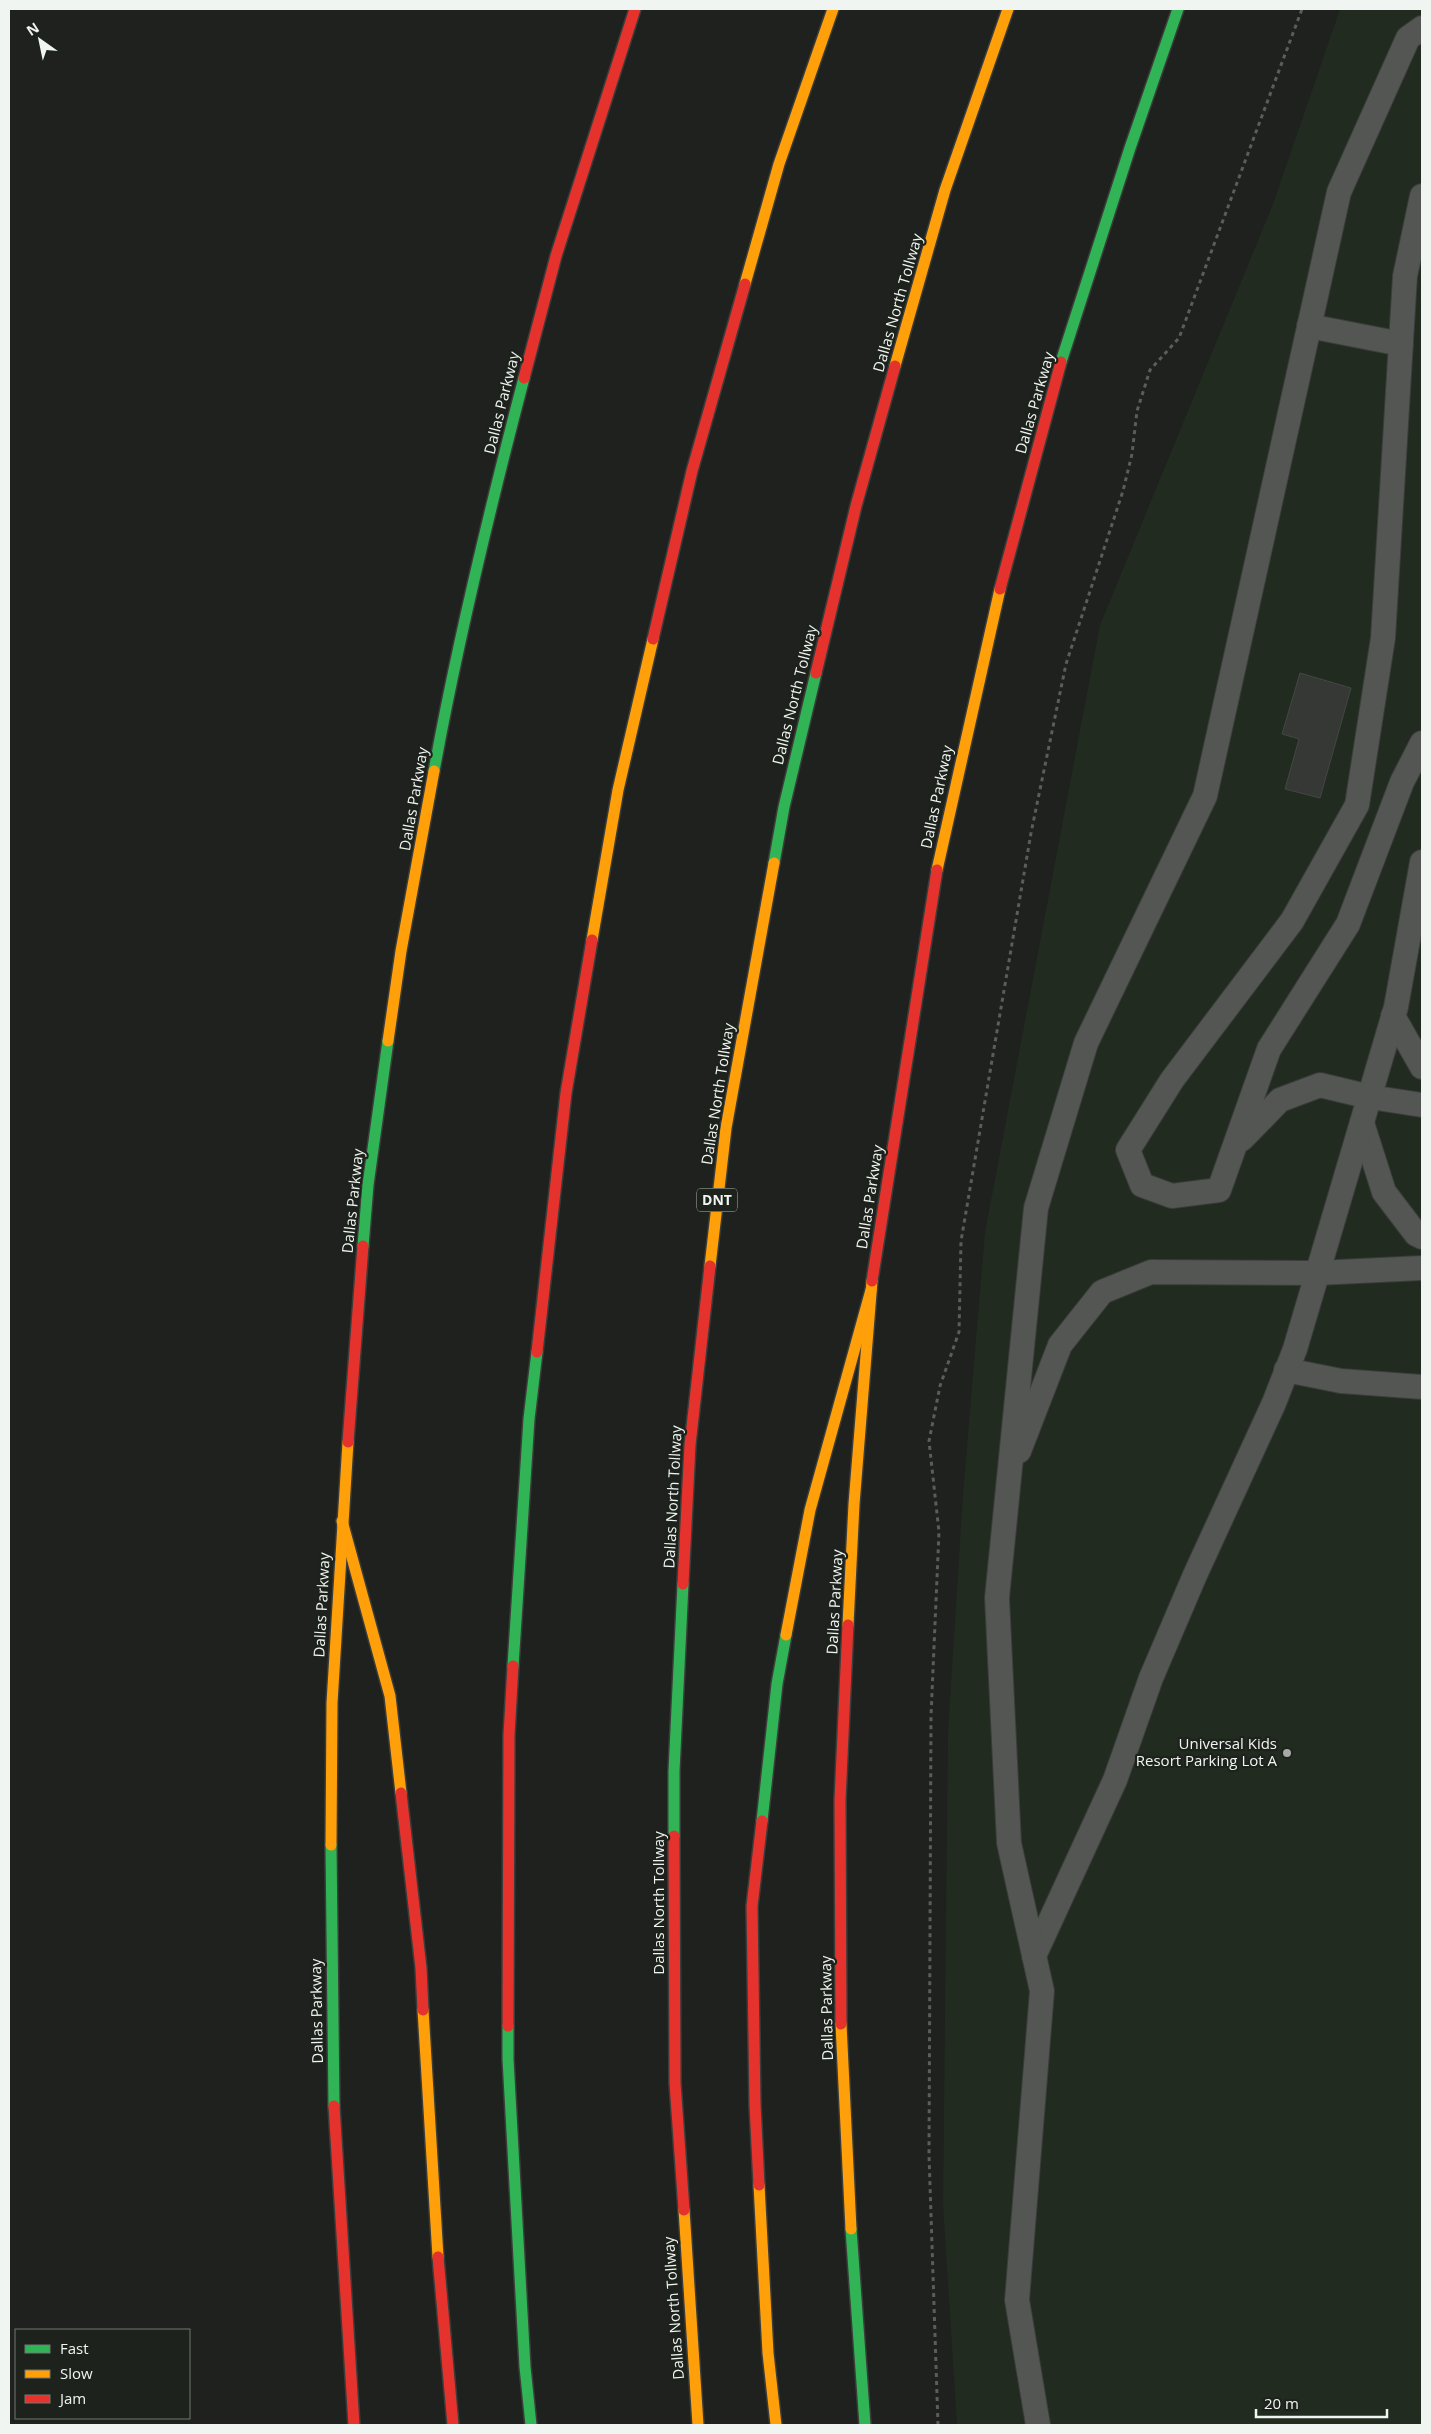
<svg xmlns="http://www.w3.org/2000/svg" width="1431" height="2434" font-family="'Open Sans',sans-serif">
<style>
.built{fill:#212b20}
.building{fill:#353834;stroke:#444744}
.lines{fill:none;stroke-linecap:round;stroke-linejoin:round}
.lane-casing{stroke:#3a3c3a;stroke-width:26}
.fast-casing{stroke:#3a3c3a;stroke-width:14}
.slow-casing{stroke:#3a3c3a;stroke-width:14}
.jam-casing{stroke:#3a3c3a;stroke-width:14}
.path{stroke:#5b5d5b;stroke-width:3;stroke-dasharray:4 4;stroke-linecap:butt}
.lane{stroke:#535653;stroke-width:24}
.fast{stroke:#30b455;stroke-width:11}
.slow{stroke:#ff9f0a;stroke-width:11}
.jam{stroke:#e5322d;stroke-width:11}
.poi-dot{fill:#a7aba7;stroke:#1d221c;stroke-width:2}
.labels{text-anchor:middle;stroke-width:4.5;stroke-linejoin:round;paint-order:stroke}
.shield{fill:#1d221c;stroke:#b1b6b1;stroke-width:1}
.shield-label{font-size:14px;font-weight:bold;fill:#f1f5f1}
.street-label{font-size:15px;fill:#f1f5f1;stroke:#1d221c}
.poi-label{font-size:15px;fill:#f1f5f1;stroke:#1d221c;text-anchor:end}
</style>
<rect width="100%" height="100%" fill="#1e211d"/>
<polygon class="built" points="1340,9 1422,9 1422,2425 957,2425 943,2205 948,1732 963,1494 985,1232 1100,625 1273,204"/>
<polygon class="building" points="1300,673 1351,688 1320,798 1285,789 1299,739 1282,734"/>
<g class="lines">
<defs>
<g id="lane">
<polyline points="1422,196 1405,276 1383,638 1357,805 1292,921 1172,1080 1128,1150 1142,1185 1172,1196 1219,1190 1269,1049 1348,924 1402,782 1422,743"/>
<polyline points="1309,326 1401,344"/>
<polyline points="1393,1016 1422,1067"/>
<polyline points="1362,1123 1384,1192 1416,1234 1422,1237"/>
<polyline points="1242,1139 1280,1100 1320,1085 1370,1097 1422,1105"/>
<polyline points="1286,1370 1341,1381 1422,1387"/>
<polyline points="1019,1451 1060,1345 1102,1292 1151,1272 1317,1273 1422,1268"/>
<polyline points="1034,1956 1115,1780 1151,1678 1195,1575 1274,1403 1295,1349 1396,1007 1422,862"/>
<polyline points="1038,2425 1017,2300 1042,1991 1009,1843 997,1598 1036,1208 1086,1043 1205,796 1339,192 1408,38 1422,28"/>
</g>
<g id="fast">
<polyline points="1061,362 1130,148 1178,9"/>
<path d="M434,771C458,639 490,508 524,378"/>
<polyline points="774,863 784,807 816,673"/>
<polyline points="363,1246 368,1185 388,1041"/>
<polyline points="513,1666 529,1419 537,1352"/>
<polyline points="762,1821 777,1684 786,1635"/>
<polyline points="674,1836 674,1771 683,1584"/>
<polyline points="331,1845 334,2106"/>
<polyline points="508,2026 508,2059 525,2367 531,2425"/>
<polyline points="851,2229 865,2425"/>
</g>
<g id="slow">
<polyline points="745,284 779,164 833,9"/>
<polyline points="895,366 945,190 1008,9"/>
<polyline points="937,870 1000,589"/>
<polyline points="592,940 618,790 653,639"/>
<polyline points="388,1041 401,951 434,771"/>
<polyline points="710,1266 726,1128 774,863"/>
<polyline points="342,1521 390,1696 401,1793"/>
<polyline points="848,1625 854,1504 872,1281"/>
<polyline points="786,1635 810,1510 871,1290"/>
<polyline points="331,1845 332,1703 348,1442"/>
<polyline points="423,2010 438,2257"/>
<polyline points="841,2024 851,2229"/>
<polyline points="759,2185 768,2353 776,2425"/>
<polyline points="684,2210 698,2425"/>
</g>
<g id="jam">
<polyline points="524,378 556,256 635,9"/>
<polyline points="1000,589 1061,362"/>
<polyline points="653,639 692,471 745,284"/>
<polyline points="816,673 856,506 895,366"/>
<polyline points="872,1281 937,870"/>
<polyline points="537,1352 566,1093 592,940"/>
<polyline points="348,1442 363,1246"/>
<polyline points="683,1584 690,1445 710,1266"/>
<polyline points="401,1793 421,1968 423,2010"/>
<polyline points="674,1836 675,2083 684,2210"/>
<polyline points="841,2024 840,1800 848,1625"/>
<polyline points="508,2026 509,1735 513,1666"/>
<polyline points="334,2106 354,2425"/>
<polyline points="759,2185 755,2105 752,1906 762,1821"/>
<polyline points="438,2257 453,2425"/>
</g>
</defs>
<use href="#lane" class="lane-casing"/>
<use href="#fast" class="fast-casing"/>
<use href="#slow" class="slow-casing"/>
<use href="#jam" class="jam-casing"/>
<polyline class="path" points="938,2425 929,2155 931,1716 939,1532 929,1441 940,1386 959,1332 961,1241 1031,833 1066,664 1123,491 1132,454 1137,411 1150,370 1179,338 1302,9"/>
<use href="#lane" class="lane"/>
<use href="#fast" class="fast"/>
<use href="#slow" class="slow"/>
<use href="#jam" class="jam"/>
</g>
<circle class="poi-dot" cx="1287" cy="1753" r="5"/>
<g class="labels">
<rect class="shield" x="697" y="1188.5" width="40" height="23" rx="4"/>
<g class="shield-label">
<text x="717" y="1205">DNT</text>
</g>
<g class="street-label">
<text transform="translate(898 303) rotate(-74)" y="5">Dallas North Tollway</text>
<text transform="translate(502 403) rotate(-76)" y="5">Dallas Parkway</text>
<text transform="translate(1035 403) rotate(-74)" y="5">Dallas Parkway</text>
<text transform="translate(795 695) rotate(-76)" y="5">Dallas North Tollway</text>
<text transform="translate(937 797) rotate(-78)" y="5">Dallas Parkway</text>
<text transform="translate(414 799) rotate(-80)" y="5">Dallas Parkway</text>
<text transform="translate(718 1094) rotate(-81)" y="5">Dallas North Tollway</text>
<text transform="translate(870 1197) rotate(-81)" y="5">Dallas Parkway</text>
<text transform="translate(353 1201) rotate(-84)" y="5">Dallas Parkway</text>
<text transform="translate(673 1497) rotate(-87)" y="5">Dallas North Tollway</text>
<text transform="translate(835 1602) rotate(-87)" y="5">Dallas Parkway</text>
<text transform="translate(322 1605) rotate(-87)" y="5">Dallas Parkway</text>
<text transform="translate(659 1903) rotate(-90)" y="5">Dallas North Tollway</text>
<text transform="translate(827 2008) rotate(-91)" y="5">Dallas Parkway</text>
<text transform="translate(317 2011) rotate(-91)" y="5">Dallas Parkway</text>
<text transform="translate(674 2308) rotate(-94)" y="5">Dallas North Tollway</text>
</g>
<g class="poi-label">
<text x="1277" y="1749">Universal Kids<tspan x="1277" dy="17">Resort Parking Lot A</tspan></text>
</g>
</g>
<rect width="1431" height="2434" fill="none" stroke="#f1f5f1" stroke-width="20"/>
<rect x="15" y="2329" width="175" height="90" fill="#1d221c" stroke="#727671"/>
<rect x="25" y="2345" width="25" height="8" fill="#30b455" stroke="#727671"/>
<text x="60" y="2354" font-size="15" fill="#f1f5f1">Fast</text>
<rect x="25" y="2370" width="25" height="8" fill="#ff9f0a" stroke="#727671"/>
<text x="60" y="2379" font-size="15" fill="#f1f5f1">Slow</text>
<rect x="25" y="2395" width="25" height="8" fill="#e5322d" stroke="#727671"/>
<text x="60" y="2404" font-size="15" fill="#f1f5f1">Jam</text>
<g transform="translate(40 40) rotate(327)" stroke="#1d221c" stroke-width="4" paint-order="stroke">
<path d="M0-4L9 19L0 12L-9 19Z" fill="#f1f5f1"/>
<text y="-8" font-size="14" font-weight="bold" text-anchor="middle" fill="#f1f5f1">N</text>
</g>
<path d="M1256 2409v8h131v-8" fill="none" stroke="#f1f5f1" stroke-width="2.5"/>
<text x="1264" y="2409" font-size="15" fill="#f1f5f1" stroke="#1d221c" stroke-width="4" paint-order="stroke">20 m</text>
</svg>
